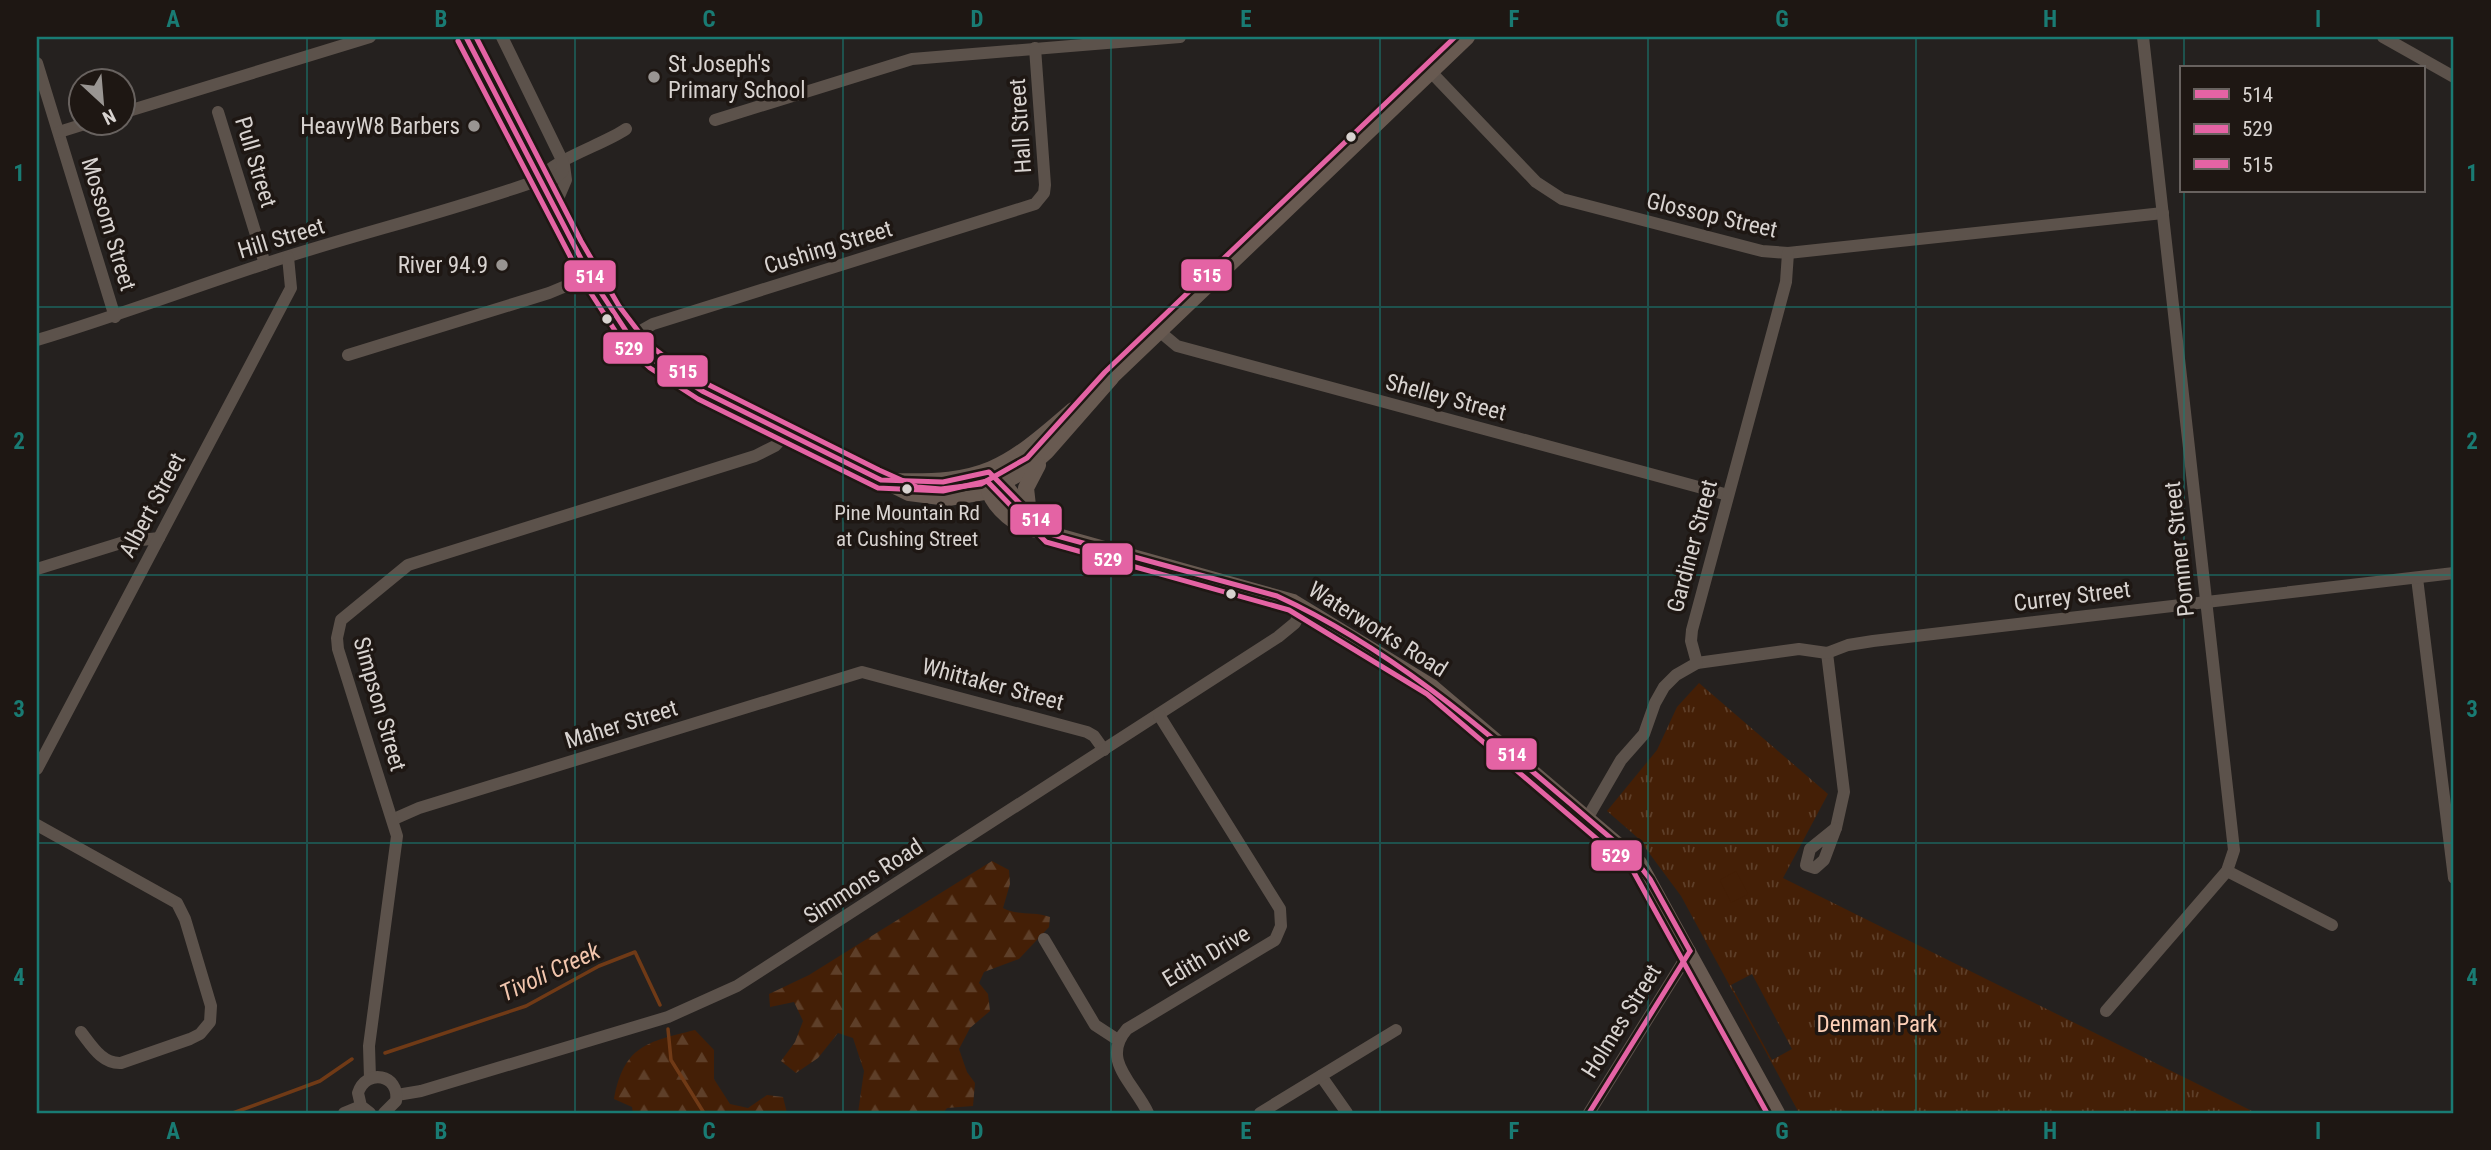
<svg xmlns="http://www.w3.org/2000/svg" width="2491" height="1150" font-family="'Roboto Condensed',sans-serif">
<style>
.grass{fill:url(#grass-tufts);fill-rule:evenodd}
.forest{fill:url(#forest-firs)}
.pitch{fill:#441f06}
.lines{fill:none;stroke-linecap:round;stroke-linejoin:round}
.stream{stroke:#703a16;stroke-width:3.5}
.minor{stroke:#5c524b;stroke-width:12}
.major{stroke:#685a51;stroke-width:16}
.bus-1-casing{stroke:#1e1713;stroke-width:10}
.bus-2-casing{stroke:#1e1713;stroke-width:10}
.bus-3-casing{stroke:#1e1713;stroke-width:10}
.bus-1{stroke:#e463a4;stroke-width:5}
.bus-2{stroke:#e463a4;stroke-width:5}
.bus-3{stroke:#e463a4;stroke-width:5}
.grid{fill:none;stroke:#197b73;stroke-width:2;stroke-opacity:0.55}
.poi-dot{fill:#999592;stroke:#1e1713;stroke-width:2.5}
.bus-dot{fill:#d8d3d0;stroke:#1e1713;stroke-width:2.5}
.labels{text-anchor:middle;stroke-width:7;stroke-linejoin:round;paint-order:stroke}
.bus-label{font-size:21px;fill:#d8d3d0;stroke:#1e1713}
.poi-label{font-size:23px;fill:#d8d3d0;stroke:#1e1713;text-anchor:end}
.street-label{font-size:23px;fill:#d8d3d0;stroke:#1e1713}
.park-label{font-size:23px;fill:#fdd0b8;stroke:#1e1713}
.water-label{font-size:24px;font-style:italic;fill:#f1c5ad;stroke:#1e1713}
.line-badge{stroke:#1e1713;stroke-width:2.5}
.badge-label{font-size:19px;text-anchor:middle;font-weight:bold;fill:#fff}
.neatline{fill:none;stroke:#197b73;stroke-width:2.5}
.grid-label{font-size:23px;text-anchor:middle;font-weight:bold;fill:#197b73}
</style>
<defs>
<pattern id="grass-tufts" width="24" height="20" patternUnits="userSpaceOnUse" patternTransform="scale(1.75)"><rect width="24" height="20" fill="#441f06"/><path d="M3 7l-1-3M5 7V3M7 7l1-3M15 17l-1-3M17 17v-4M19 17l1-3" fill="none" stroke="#5e3f29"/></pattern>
<pattern id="forest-firs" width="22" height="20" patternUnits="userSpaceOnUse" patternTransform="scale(1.75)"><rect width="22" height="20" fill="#441f06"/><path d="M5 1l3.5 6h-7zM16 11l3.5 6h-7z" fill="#5e3f29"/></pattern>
</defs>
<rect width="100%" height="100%" fill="#25211f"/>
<path class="grass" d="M1699,683L1828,794L1783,878L2256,1113H1799L1681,896L1638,838L1607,811L1657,750L1677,707ZM1752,974L1792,1049L1772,1060L1731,985Z"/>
<g class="forest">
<path d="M992,861L1009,870L1010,884L1003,908C1018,916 1034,911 1050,917L1049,927L1019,959L984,972L979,983L988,994L990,1011L970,1028L959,1049L967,1072L975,1083L973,1106L947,1108L943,1113H858L864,1071L853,1038L838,1033L818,1058L796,1073L781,1061L795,1042L803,1021L794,1002L770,1007L769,994L809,975Z"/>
<path d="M695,1030L714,1050V1079L730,1104L748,1108L767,1095L783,1097L787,1113H633L632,1107L614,1099C624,1046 646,1042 695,1030Z"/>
</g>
<polygon class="pitch" points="1736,871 1748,894 1731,903 1720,880"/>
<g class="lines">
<g class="stream">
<polyline points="668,1029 671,1060 704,1113"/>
<polyline points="385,1053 526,1006 599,966 635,952 660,1005"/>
<polyline points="233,1113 320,1081 352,1059"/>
</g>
<g class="minor">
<polyline points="2383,37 2454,77"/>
<polyline points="37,63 115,317"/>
<polyline points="1431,72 1536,182 1562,199 1762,251 1788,253 2163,213"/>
<polyline points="218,112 265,264"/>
<polyline points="122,113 370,37"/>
<polyline points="715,120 912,59 1180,37"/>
<polyline points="59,132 91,122"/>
<path d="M539,180C553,159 603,145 626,129"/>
<polyline points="554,208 566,180 564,165"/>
<polyline points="1159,331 1177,346 1728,495"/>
<polyline points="630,337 653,324 1035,204 1044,193 1045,185 1035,48"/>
<path d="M37,340C114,317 188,289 264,264C356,234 449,212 539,180L554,179L563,171V162L502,37"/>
<polyline points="348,355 549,293 590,276"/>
<polyline points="37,569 124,542 159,538"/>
<polyline points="2417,578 2454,878"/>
<polyline points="1827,653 1844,792 1836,828"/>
<polyline points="1697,663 1799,649 1827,653 1848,645 1873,641 2454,573"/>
<polyline points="37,769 291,288 288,257"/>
<polyline points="1588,817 1621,760 1644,734 1655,703 1664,687 1676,675 1697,663 1691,641 1692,630 1786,282 1788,253"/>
<polyline points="394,819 419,808 862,672 1087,732 1094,736 1104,750"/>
<path d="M37,825L177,903L185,919L211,1006L210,1022L200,1034L190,1039L121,1063C102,1064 92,1046 81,1032"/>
<polygon points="1836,828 1824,860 1815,868 1806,865 1810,849"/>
<polyline points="2227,871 2332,925"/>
<polyline points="1044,939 1095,1025 1118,1040"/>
<polyline points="2106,1011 2227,871 2234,850 2143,37"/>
<polyline points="1321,1076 1347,1113"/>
<polyline points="370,1078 369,1046 397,836 338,649 337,638 341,620 408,565 755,456 775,446 787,433"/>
<polyline points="397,1095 421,1091 668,1017 737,986 1278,637 1295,623 1303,608"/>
<polyline points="344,1113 361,1106"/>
<path d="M370,1113L361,1106L358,1093C366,1068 400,1074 396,1101L384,1113"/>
<path d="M1148,1113C1134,1083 1100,1060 1127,1029L1275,940L1281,926L1280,909L1159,715"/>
<polyline points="1260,1113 1396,1030"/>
<polyline points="1589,1113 1690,951"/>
</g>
<g class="major">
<polyline points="466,37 573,245 612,311 648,356 702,391 909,493 948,498 984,492 1026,470 1047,451 1111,378"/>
<polyline points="1104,384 1467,37"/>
<path d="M988,473C983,496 1003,515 1022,526L1293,602L1432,687L1639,863L1777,1113"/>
<polyline points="998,476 1026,513 1048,532"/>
<path d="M891,481C984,484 1004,470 1073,410"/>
<polyline points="1029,515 1026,488 1038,465"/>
</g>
<defs>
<g id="bus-1">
<path d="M466,37L590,276L630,337L655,361L702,391L881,480L943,482L989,472L1050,534L1277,596C1412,658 1519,762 1632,856L1650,879L1690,951"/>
<polyline points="1589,1113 1690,951"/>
</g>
<polyline id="bus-2" points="458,41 583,281 623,343 650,368 698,399 878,488 943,491 987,481 1046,542 1289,610 1427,694 1632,869 1767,1113"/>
<polyline id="bus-3" points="476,37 581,241 619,306 648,344 687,374 879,470 917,487 941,489 981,484 1027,458 1105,372 1455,37"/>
</defs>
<use href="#bus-1" class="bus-1-casing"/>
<use href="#bus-2" class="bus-2-casing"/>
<use href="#bus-3" class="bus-3-casing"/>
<use href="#bus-1" class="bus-1"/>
<use href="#bus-2" class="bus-2"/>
<use href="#bus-3" class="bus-3"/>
</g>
<path class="grid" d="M307,37V1113M575,37V1113M843,37V1113M1111,37V1113M1380,37V1113M1648,37V1113M1916,37V1113M2184,37V68M2184,191V1113M37,307H2454M37,575H2454M37,843H2454"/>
<g class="poi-dot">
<circle cx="654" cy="77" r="7"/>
<circle cx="474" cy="126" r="7"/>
<circle cx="502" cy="265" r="7"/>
</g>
<g class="bus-dot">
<circle cx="1351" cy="137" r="6"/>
<circle cx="607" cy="319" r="6"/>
<circle cx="907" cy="489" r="6"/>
<circle cx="1231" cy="594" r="6"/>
</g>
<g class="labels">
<g class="bus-label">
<text x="907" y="520">Pine Mountain Rd<tspan x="907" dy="26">at Cushing Street</tspan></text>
</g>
<g class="poi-label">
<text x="668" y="72" text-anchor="start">St Joseph's<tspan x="668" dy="26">Primary School</tspan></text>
<text x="460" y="134">HeavyW8 Barbers</text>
<text x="488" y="273">River 94.9</text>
</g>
<g class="street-label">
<text transform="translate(1020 126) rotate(-94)" y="8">Hall Street</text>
<text transform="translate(256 162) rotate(73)" y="8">Pull Street</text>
<text transform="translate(1712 215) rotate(13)" y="8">Glossop Street</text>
<text transform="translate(109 224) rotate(73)" y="8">Mossom Street</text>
<text transform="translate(281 238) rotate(-17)" y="8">Hill Street</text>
<text transform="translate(828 247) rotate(-17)" y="8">Cushing Street</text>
<text transform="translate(1446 397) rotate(15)" y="8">Shelley Street</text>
<text transform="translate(152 505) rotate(-62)" y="8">Albert Street</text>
<text transform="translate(1692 546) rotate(-75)" y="8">Gardiner Street</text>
<text transform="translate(2179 549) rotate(-96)" y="8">Pommer Street</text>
<text transform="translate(2072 596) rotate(-7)" y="8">Currey Street</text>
<text transform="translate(1378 629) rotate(32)" y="8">Waterworks Road</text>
<text transform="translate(993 684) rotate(15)" y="8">Whittaker Street</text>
<text transform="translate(380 704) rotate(74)" y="8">Simpson Street</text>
<text transform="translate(621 724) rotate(-17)" y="8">Maher Street</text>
<text transform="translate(863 881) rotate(-33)" y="8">Simmons Road</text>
<text transform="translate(1206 956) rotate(-31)" y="8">Edith Drive</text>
<text transform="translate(1621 1021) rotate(-58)" y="8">Holmes Street</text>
</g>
<g class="park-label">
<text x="1877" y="1032">Denman Park</text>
</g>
<g class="water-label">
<text transform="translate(550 972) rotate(-25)" y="8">Tivoli Creek</text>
</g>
</g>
<g class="line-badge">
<rect x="1180" y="258" width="53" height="34" rx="7" fill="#e463a4"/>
<rect x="563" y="259" width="54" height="34" rx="7" fill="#e463a4"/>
<rect x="602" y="331" width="53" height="34" rx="7" fill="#e463a4"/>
<rect x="656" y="354" width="53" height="34" rx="7" fill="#e463a4"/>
<rect x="1009" y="503" width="54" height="33" rx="7" fill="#e463a4"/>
<rect x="1081" y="542" width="53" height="34" rx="7" fill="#e463a4"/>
<rect x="1485" y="737" width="53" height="34" rx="7" fill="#e463a4"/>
<rect x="1590" y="839" width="53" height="33" rx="7" fill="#e463a4"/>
</g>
<g class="badge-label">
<text x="1207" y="282">515</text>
<text x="590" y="283">514</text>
<text x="629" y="355">529</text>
<text x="683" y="378">515</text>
<text x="1036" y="526">514</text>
<text x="1108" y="566">529</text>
<text x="1512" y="761">514</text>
<text x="1616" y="862">529</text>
</g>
<rect width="2491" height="1150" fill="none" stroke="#1e1713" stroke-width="77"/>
<rect x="2180" y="66" width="245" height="126" fill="#1e1713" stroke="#68625f" stroke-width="2"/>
<rect x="2194" y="89" width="35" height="10" fill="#e463a4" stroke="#68625f" stroke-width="2"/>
<text x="2242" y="102" font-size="21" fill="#d8d3d0">514</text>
<rect x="2194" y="124" width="35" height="10" fill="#e463a4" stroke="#68625f" stroke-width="2"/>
<text x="2242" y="136" font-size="21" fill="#d8d3d0">529</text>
<rect x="2194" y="159" width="35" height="10" fill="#e463a4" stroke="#68625f" stroke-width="2"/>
<text x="2242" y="172" font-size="21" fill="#d8d3d0">515</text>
<g transform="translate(102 102) rotate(154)"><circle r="33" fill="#1e1713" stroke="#68625f" stroke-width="2"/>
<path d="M0-5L12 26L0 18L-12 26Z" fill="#999592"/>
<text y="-10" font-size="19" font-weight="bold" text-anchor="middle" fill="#d8d3d0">N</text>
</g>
<rect x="38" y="38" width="2414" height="1074" class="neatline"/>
<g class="grid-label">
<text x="173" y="27">A</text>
<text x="441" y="27">B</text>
<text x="709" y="27">C</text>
<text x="977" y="27">D</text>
<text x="1246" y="27">E</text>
<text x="1514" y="27">F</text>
<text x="1782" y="27">G</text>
<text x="2050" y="27">H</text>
<text x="2318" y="27">I</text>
<text x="19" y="181">1</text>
<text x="2472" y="181">1</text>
<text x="19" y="449">2</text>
<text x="2472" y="449">2</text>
<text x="19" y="717">3</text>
<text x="2472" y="717">3</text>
<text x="19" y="985">4</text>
<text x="2472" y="985">4</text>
<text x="173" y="1139">A</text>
<text x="441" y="1139">B</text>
<text x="709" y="1139">C</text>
<text x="977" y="1139">D</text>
<text x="1246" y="1139">E</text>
<text x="1514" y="1139">F</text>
<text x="1782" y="1139">G</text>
<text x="2050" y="1139">H</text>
<text x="2318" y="1139">I</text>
</g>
</svg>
